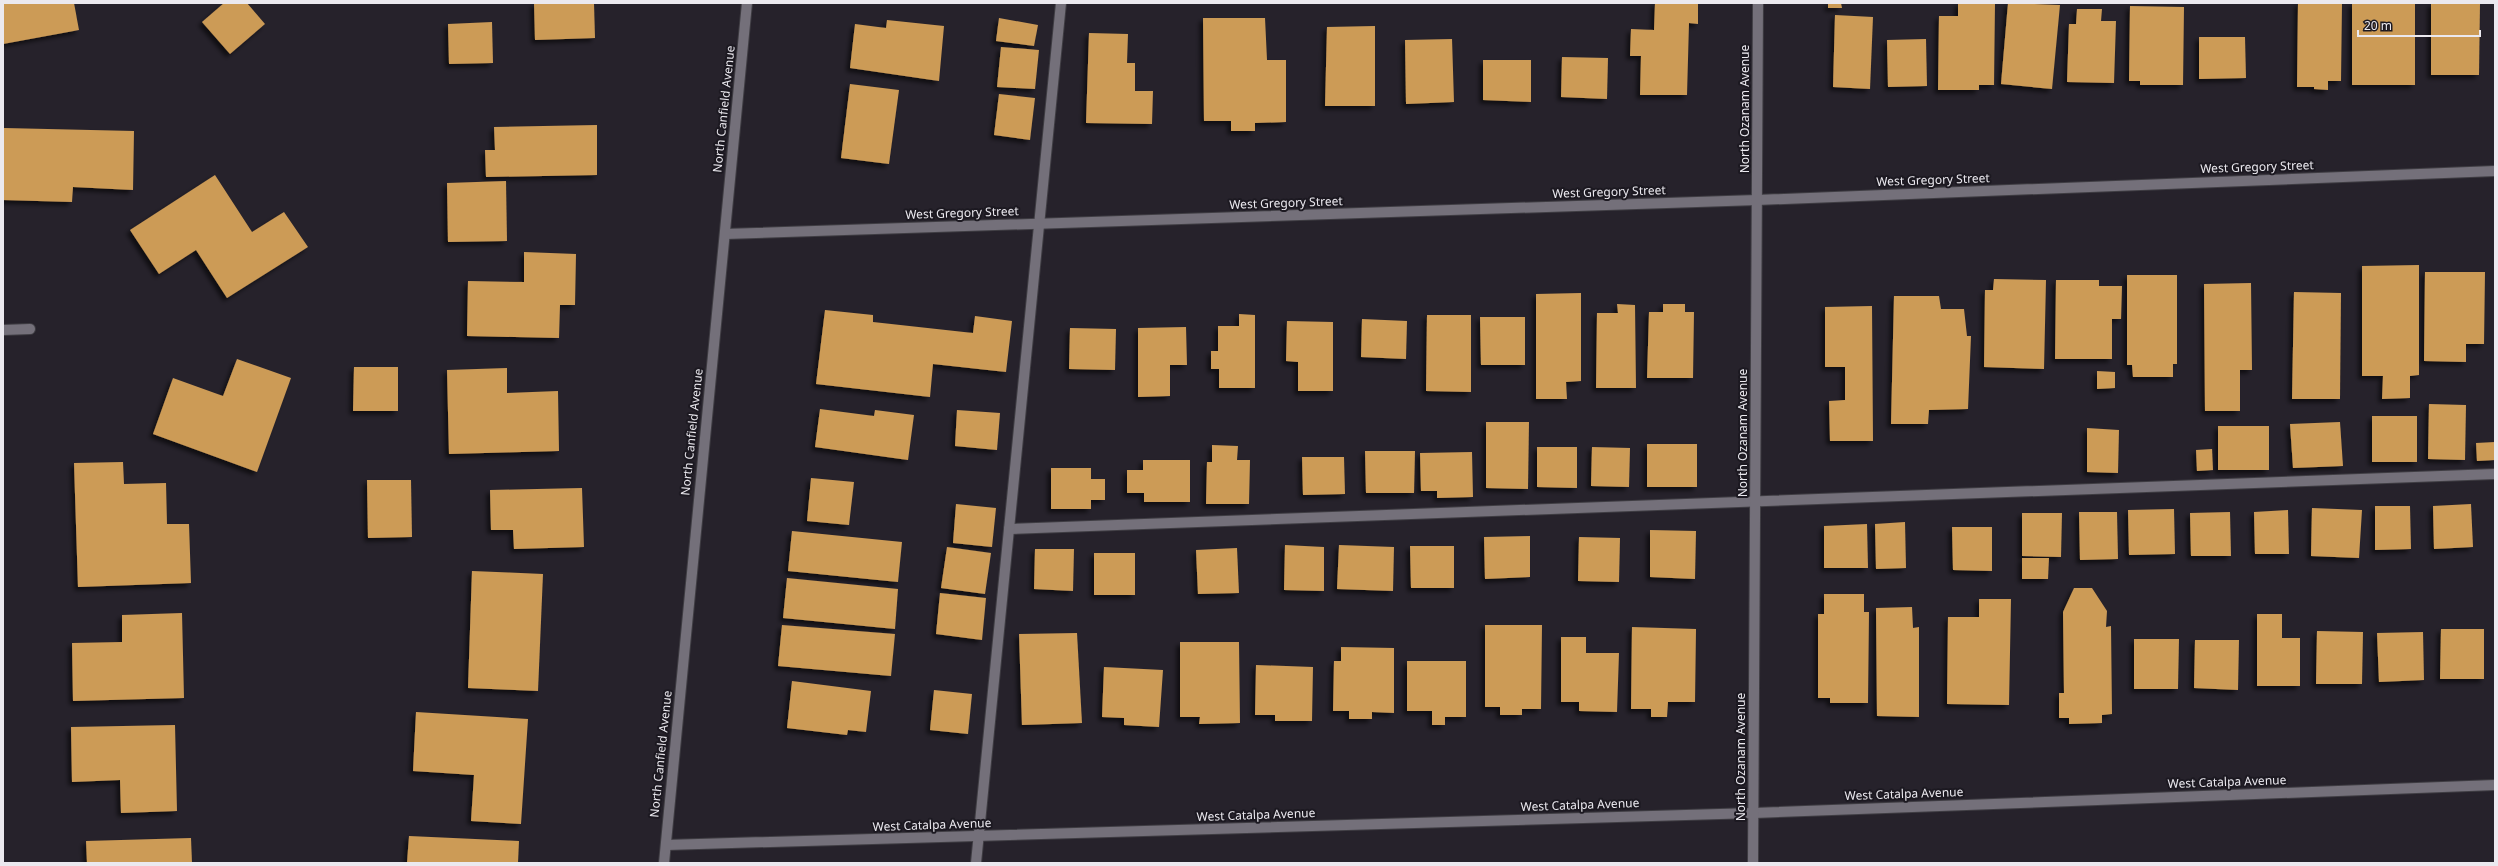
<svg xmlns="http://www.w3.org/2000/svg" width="2498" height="866" font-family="'Noto Sans',sans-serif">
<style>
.building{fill:#cc9b57;filter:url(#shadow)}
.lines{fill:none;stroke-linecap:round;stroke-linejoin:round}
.service-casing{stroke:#3f3d43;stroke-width:12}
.minor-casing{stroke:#3f3d43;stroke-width:12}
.tertiary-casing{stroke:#3f3d43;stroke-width:12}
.service{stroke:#74707a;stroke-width:10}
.minor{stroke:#74707a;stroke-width:10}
.tertiary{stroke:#74707a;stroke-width:10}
.labels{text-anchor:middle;stroke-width:4;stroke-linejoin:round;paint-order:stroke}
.street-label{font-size:12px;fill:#ebe9ef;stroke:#1c1921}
</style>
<defs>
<filter id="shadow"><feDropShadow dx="-3.5" dy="3.5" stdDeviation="2" flood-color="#0009"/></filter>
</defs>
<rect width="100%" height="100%" fill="#26222b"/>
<g class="building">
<polygon points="3,3 74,3 79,30 3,44"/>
<polygon points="224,3 247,3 265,24 230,54 202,22"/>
<polygon points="534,3 594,3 595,38 535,40"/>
<polygon points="1655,3 1698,3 1698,24 1689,23 1687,95 1640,95 1641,56 1630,56 1631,29 1654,30"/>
<polygon points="1828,3 1841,3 1842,8 1828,8"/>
<polygon points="1958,3 1995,3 1994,85 1979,85 1979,90 1938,90 1939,16 1958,16"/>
<polygon points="2008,3 2060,5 2052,89 2001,84"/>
<polygon points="2298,3 2342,3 2341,81 2328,81 2328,90 2314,89 2314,87 2297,87"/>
<rect x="2352" y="3" width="63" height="82"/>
<polygon points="2431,3 2480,3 2479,75 2431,75"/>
<polygon points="2130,6 2184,7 2183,85 2140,85 2140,81 2129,81"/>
<polygon points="2077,9 2102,9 2101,21 2116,21 2114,83 2067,82 2069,24 2076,24"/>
<polygon points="1835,15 1873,17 1870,89 1833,87"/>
<polygon points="999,18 1038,25 1034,46 996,41"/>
<polygon points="1203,18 1265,18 1267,60 1286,60 1286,122 1255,123 1255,131 1231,131 1231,121 1204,121"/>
<polygon points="887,20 944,26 939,81 850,68 855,24 886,28"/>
<polygon points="492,22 493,63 449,64 448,24"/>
<polygon points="1375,26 1375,106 1325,106 1327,27"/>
<polygon points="1089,33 1128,34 1127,63 1135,63 1135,91 1153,91 1152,124 1086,123"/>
<polygon points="2199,37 2245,37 2246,78 2199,79"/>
<polygon points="1452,39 1454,102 1406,104 1405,40"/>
<polygon points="1926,39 1927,86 1888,87 1887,40"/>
<polygon points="1001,47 1039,50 1035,89 997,87"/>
<polygon points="1562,57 1608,58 1607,99 1561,97"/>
<polygon points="1483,60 1531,60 1531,102 1483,100"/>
<polygon points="850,84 899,90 889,164 841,158"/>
<polygon points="999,94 1035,98 1030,140 994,135"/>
<polygon points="597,125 597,175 486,177 485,150 495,150 494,127"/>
<polygon points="4,128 134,131 133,190 73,187 72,202 3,200"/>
<polygon points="215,175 252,232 284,212 308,247 227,298 196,250 159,274 130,230"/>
<polygon points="506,181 507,241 448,242 447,183"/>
<polygon points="524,252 576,254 575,305 560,305 559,338 467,336 468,281 524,282"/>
<polygon points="2419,265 2419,375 2410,376 2410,398 2382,399 2383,376 2362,376 2362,266"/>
<polygon points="2425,272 2485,272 2484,344 2466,344 2466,362 2424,361"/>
<polygon points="2127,275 2177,275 2177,364 2173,364 2173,377 2133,377 2132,365 2127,365"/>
<polygon points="1994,279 2046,280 2044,369 1984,367 1985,290 1993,290"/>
<polygon points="2056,280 2099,280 2099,286 2122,286 2121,319 2112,319 2112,359 2055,359"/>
<polygon points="2251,283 2252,370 2240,370 2240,411 2205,411 2204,284"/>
<polygon points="2294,292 2341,293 2340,399 2292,399"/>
<polygon points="1581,293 1581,381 1566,382 1567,399 1536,399 1536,294"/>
<polygon points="1894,296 1939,296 1941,309 1964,309 1967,336 1971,336 1968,409 1929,410 1928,424 1891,424"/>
<polygon points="1617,304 1635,305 1636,388 1596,388 1597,313 1618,313"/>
<polygon points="1663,304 1685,304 1685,312 1694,312 1693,378 1647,378 1649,312 1663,312"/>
<polygon points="1872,306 1873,441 1830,441 1829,401 1845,400 1845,367 1825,367 1825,307"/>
<polygon points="825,310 873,315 873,322 973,333 975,316 1012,321 1006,372 933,364 930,397 816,384"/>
<polygon points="1239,314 1255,315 1255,388 1219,388 1219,369 1211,369 1211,351 1218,351 1218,326 1239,326"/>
<polygon points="1427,315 1471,315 1471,392 1426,391"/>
<polygon points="1480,317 1525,317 1525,365 1481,365"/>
<polygon points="1362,319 1407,321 1406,359 1361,357"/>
<polygon points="1287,321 1333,322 1333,391 1298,391 1298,362 1286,361"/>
<polygon points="1186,327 1187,365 1170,365 1170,396 1138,397 1138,328"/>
<polygon points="1070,328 1116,329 1115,370 1069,369"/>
<polygon points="237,359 291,378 257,472 153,434 173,378 223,396"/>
<polygon points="354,367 398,367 398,411 353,411"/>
<polygon points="507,368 507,393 558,391 559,451 449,454 447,370"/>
<polygon points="2097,371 2115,372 2115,388 2097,389"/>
<polygon points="2429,404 2466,405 2465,460 2428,459"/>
<polygon points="820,409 874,416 875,410 914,415 908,460 815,447"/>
<polygon points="957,410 1000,413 997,450 955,446"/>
<rect x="2372" y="416" width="45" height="46"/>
<polygon points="1486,422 1529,422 1528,489 1486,488"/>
<polygon points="2340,422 2343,466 2293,468 2290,424"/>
<rect x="2218" y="426" width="51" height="44"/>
<polygon points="2087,428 2119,430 2118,473 2087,472"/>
<polygon points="2495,442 2495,460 2477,461 2476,443"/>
<rect x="1647" y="444" width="50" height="43"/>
<polygon points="1212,445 1238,446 1237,460 1250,460 1249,504 1206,504 1207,462 1212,462"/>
<polygon points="1537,447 1577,447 1577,488 1537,487"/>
<polygon points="1592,447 1630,448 1629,487 1591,486"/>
<polygon points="2212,449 2213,470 2197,471 2196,450"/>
<polygon points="1365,451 1415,451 1414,493 1366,493"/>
<polygon points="1472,452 1473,497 1437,498 1437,491 1421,491 1420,453"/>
<polygon points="1302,457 1344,457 1345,494 1303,495"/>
<polygon points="1143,460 1190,460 1190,502 1144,502 1144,493 1127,493 1127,470 1143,470"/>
<polygon points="123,462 124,484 166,483 167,524 189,524 191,583 78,587 74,463"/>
<polygon points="1051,468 1091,468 1091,479 1105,479 1105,500 1091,500 1091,509 1051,509"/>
<polygon points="811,478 854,482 849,525 807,521"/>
<polygon points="367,480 411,480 412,537 368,538"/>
<polygon points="582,488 584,547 514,549 513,530 491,530 490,490"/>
<polygon points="956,504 996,508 992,547 953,543"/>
<polygon points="2471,504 2473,547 2434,549 2433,506"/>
<polygon points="2375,506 2410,506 2411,549 2375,550"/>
<polygon points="2312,508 2362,510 2359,558 2311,556"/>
<polygon points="2174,509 2175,554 2129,555 2128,510"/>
<polygon points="2288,510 2289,554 2255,554 2254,512"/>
<polygon points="2079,512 2117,512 2118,559 2080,560"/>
<polygon points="2230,512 2231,556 2191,556 2190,513"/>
<polygon points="2022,513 2062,513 2061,557 2022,556"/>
<polygon points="1905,522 1906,568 1876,569 1875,524"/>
<polygon points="1867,524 1868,568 1824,568 1824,526"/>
<polygon points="1952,527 1992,527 1992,571 1953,570"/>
<polygon points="1650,530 1696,531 1695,579 1650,577"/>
<polygon points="792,531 902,542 898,582 788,571"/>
<polygon points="1530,536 1530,577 1485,579 1484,537"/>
<polygon points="1579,537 1620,538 1619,582 1578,581"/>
<polygon points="1285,545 1324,547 1324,591 1284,590"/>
<polygon points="1339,545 1394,547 1393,591 1337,589"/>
<polygon points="1410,546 1454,546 1454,588 1411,588"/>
<polygon points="947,547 991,553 985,594 941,588"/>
<polygon points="1237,548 1239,593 1198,594 1196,550"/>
<polygon points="1035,549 1074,549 1073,591 1034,589"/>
<rect x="1094" y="553" width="41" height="42"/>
<polygon points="2022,558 2049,558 2048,579 2022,579"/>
<polygon points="472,571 543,574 538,691 468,688"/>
<polygon points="787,578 898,589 895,629 783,618"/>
<polygon points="2074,588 2092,588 2107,611 2106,627 2111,626 2112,714 2102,715 2102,723 2069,724 2069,718 2059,718 2059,693 2064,693 2063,612"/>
<polygon points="940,593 986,598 982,640 936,634"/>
<polygon points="1824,594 1864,594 1864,612 1869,612 1868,703 1830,703 1830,698 1818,698 1818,614 1824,614"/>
<polygon points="1979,599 2011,599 2009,705 1947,704 1948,617 1979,617"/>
<polygon points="1912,607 1913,628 1919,627 1919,717 1877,716 1876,608"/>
<polygon points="182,613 184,698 73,701 72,643 122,642 122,615"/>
<polygon points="2257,614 2282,614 2282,638 2300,638 2300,686 2257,686"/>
<polygon points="782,625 895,634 891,676 778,666"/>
<polygon points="1485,625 1542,625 1541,709 1522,709 1522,715 1500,715 1500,707 1485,707"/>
<polygon points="1632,627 1696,629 1695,702 1668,702 1667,717 1651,717 1651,709 1631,709"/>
<polygon points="2441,629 2484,629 2484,679 2440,679"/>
<polygon points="2317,631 2363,632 2362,684 2316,684"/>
<polygon points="2423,632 2424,680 2379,682 2377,633"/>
<polygon points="1077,633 1082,723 1022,725 1019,634"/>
<polygon points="1561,637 1586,637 1586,653 1619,653 1617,712 1579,711 1579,702 1561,702"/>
<polygon points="2134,639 2179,639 2178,689 2134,689"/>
<polygon points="2195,640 2239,640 2238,690 2194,688"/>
<polygon points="1180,642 1239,642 1240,723 1199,724 1200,717 1180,717"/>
<polygon points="1341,647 1394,648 1394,713 1372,712 1372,719 1349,719 1349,711 1333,711 1334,661 1341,661"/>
<polygon points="1407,661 1466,661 1466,717 1445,717 1445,725 1432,725 1432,711 1407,711"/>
<polygon points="1256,665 1313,667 1312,721 1275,721 1275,715 1255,715"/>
<polygon points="1104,667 1163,670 1159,727 1124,725 1124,718 1102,717"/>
<polygon points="792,681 871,691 866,732 848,730 847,735 787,728"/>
<polygon points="934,690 972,694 968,734 930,730"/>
<polygon points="416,712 528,719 521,824 471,821 474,775 413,771"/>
<polygon points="175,725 177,811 121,813 120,780 72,782 71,727"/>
<polygon points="409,836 519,841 518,863 407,863"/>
<polygon points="191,838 192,863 87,863 86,841"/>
</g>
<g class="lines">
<defs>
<g id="service">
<polyline points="1009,529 2495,474"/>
<polyline points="976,863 1061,3"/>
</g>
<g id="minor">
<polyline points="725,234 1757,200 2495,171"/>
<polyline points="3,330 30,329"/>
<polyline points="666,845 1754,813 2495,785"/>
<polyline points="1753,863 1758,3"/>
</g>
<polyline id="tertiary" points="664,863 747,3"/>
</defs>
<use href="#service" class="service-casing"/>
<use href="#minor" class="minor-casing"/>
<use href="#tertiary" class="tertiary-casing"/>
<use href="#service" class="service"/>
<use href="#minor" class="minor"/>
<use href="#tertiary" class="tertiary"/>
</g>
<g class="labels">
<g class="street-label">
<text transform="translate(724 109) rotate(-84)" y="4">North Canfield Avenue</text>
<text transform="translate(1745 109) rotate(-90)" y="4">North Ozanam Avenue</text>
<text transform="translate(2257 167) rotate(-2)" y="4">West Gregory Street</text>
<text transform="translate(1933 180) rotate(-2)" y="4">West Gregory Street</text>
<text transform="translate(1609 192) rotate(-2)" y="4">West Gregory Street</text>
<text transform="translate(1286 203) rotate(-2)" y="4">West Gregory Street</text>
<text transform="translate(962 213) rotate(-2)" y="4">West Gregory Street</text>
<text transform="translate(692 432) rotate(-84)" y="4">North Canfield Avenue</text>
<text transform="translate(1743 433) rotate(-90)" y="4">North Ozanam Avenue</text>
<text transform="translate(661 754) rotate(-84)" y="4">North Canfield Avenue</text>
<text transform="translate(1741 757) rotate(-90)" y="4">North Ozanam Avenue</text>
<text transform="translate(2227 782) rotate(-2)" y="4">West Catalpa Avenue</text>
<text transform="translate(1904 794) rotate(-2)" y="4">West Catalpa Avenue</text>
<text transform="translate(1580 805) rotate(-2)" y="4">West Catalpa Avenue</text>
<text transform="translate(1256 815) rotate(-2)" y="4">West Catalpa Avenue</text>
<text transform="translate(932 825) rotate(-2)" y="4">West Catalpa Avenue</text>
</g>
</g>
<rect width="2498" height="866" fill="none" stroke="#ebe9ef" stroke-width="8"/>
<path d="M2358 30v6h122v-6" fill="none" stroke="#ebe9ef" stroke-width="2"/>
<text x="2364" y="30" font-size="12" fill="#ebe9ef" stroke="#1c1921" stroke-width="3" paint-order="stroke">20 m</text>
</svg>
